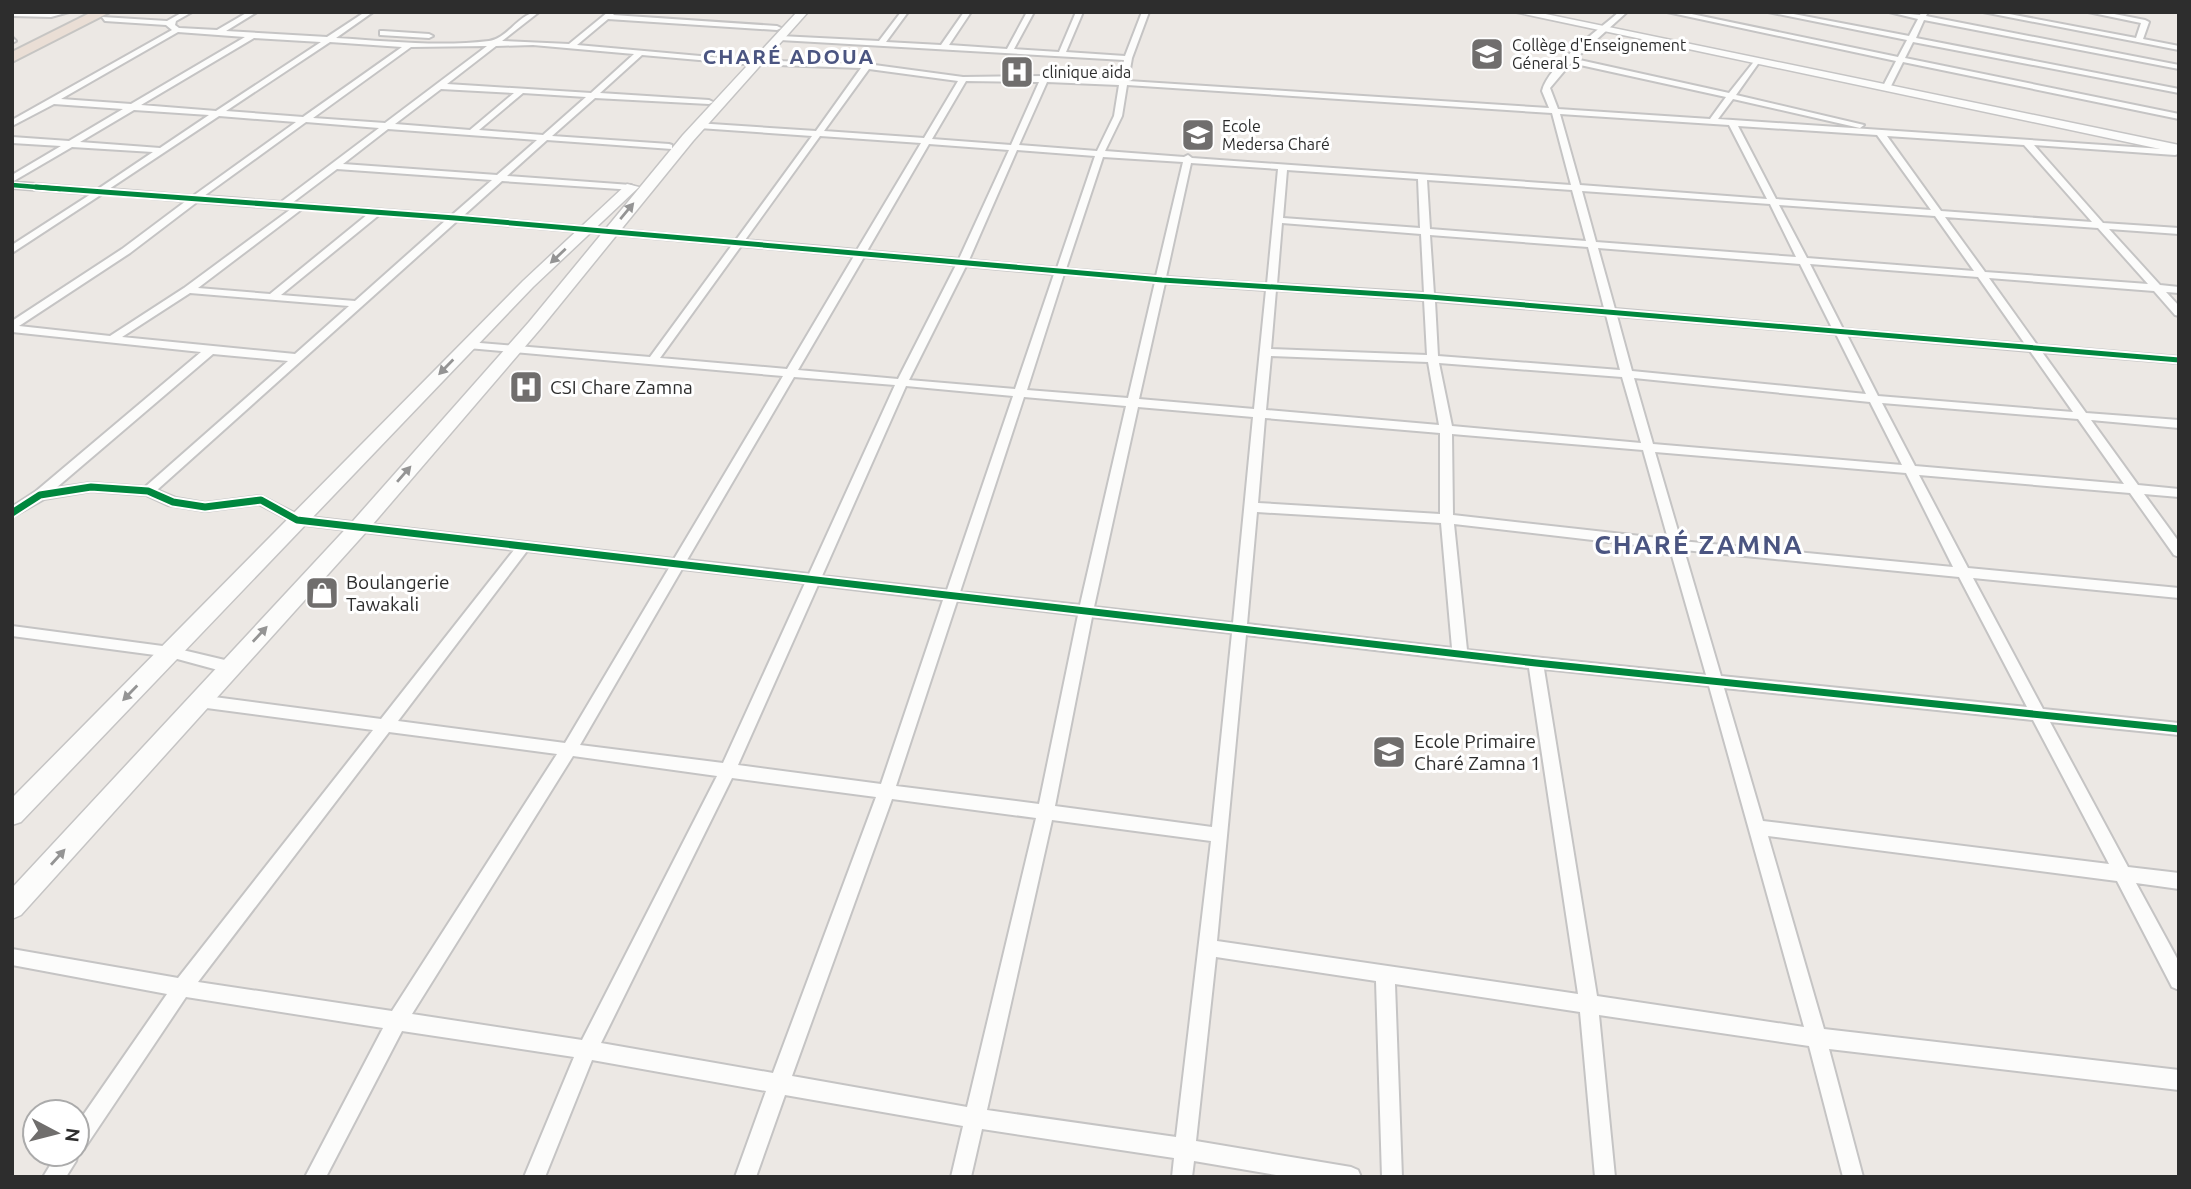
<svg xmlns="http://www.w3.org/2000/svg" width="2191" height="1189" font-family="Ubuntu,sans-serif">
<style>
.lines{fill:none;stroke-linecap:round;stroke-linejoin:round}
.street-casing{stroke:#c5c4c4;stroke-width:4}
.secondary-casing{stroke:#c5c4c4;stroke-width:3}
.highway-casing{stroke:#c6c5c3;stroke-width:4}
.street{fill:#fcfcfb;fill-rule:evenodd}
.secondary{fill:#fcfcfb;fill-rule:evenodd}
.highway{fill:#eaded5;fill-rule:evenodd}
.cycleway-far2-casing{stroke:#fff;stroke-width:7}
.cycleway-far1-casing{stroke:#fff;stroke-width:9}
.cycleway-casing{stroke:#fff;stroke-width:11}
.cycleway-far2{stroke:#00873e;stroke-width:4.5}
.cycleway-far1{stroke:#00873e;stroke-width:5}
.cycleway{stroke:#00873e;stroke-width:7}
.oneway{fill:#949494}
.labels{text-anchor:middle;stroke-width:6;stroke-linejoin:round;paint-order:stroke}
.far-poi-label{font-size:16px;fill:#2d2d2d;stroke:#fff;text-anchor:start}
.poi-label{font-size:19px;fill:#2d2d2d;stroke:#fff;text-anchor:start}
.far-district-label{font-size:21px;font-weight:bold;letter-spacing:2px;fill:#4b5581;stroke:#fff}
.district-label{font-size:26px;font-weight:bold;letter-spacing:2px;fill:#4b5581;stroke:#fff}
</style>
<rect width="100%" height="100%" fill="#ece8e4"/>
<g class="lines">
<defs>
<g id="street">
<polygon points="12,12 69,12 51,17 12,16"/>
<path d="M183,12H192L176,21L175,25L179,28L217,30L248,12H257L226,31L327,37L365,12H373L336,38C386,41 439,47 489,41C508,39 519,12 539,12L502,41L569,44L608,12H616L613,15L777,26L781,28L777,30L608,19L577,45L745,60L867,64L963,77L1045,76L1120,80L1124,60L780,40L776,38L780,36L879,41L901,12H908L886,42L941,45L964,12H971L949,45L1007,49L1027,12H1034L1014,49L1059,52L1076,12H1083L1066,52L1125,56L1142,12H1149L1132,58L1128,81L1549,108L1542,91C1548,65 1599,30 1619,12H1627L1575,59L1729,93L1756,59L1760,61L1736,95L1864,125L1860,128L1733,99L1718,119L2178,150V154L2175,155L2034,145L2103,223L2179,228V234L2109,229L2160,285L2179,287V293L2166,292L2179,306V316L2175,315L2154,291L1989,278L2037,345L2179,357V363L2042,352L2086,413L2179,420V428L2091,420L2138,485L2179,489V497L2144,494L2179,542V557L2174,555L2130,493L1919,475L1968,568L2179,588V598L1973,578L2043,709L2179,723V735L2050,722L2128,867L2179,873V889L2136,883L2179,962V990L2172,987L2117,881L1768,836L1824,1029L2179,1070V1090L1829,1049L1863,1177H1843L1809,1046L1599,1015L1615,1177H1595L1580,1012L1395,984L1402,1177H1382L1376,981L1216,957L1196,1141L1351,1167L1358,1170L1361,1177H1288L1194,1161L1192,1177H1172L1174,1158L982,1129L971,1177H951L963,1126L785,1095L756,1177H735L766,1091L592,1060L545,1177H524L574,1057L402,1031L326,1177H305L383,1028L186,997L84,1149L78,1152L76,1161L66,1177H43L57,1154H77V1124L167,994L12,965V949L178,978L373,730L199,707L194,705L191,701L194,697L199,695L381,719L514,550L297,524L259,504L205,511L168,505L146,495L91,491L44,499L12,517V507L35,492L201,352L12,332V321L122,249L186,201L102,194L12,253V245L91,194L12,188V182L98,189L153,152L72,147L12,182V175L61,146L12,143V137L69,141L123,109L54,104L12,126V120L172,30L166,25L105,21L102,17L167,21ZM178,32L245,37L131,104L61,99ZM254,38L321,42L216,111L141,105ZM330,42L402,47L303,117L226,111ZM533,45L634,54L591,93L447,84L496,46ZM487,46L385,123L313,118L411,47ZM642,55L745,64L861,68L816,131L696,123L695,125L699,128L812,136L736,240L463,216L502,181L634,190L636,188L631,185L507,176L547,140L672,149V145L669,144L552,136L595,98L709,104L713,102L709,100L600,93ZM1571,63L1726,97L1710,119L1558,109L1550,88ZM869,69L958,81L924,138L824,131ZM966,81L1039,82L1011,145L932,139ZM1047,82L1119,85L1114,116L1097,151L1019,145ZM1127,85L1552,113L1571,185L1192,158L1188,155L1184,157L1105,151L1122,116ZM441,89L514,93L470,130L395,124ZM523,93L586,97L543,135L479,130ZM134,110L209,115L160,148L80,142ZM1560,114L1729,125L1767,199L1580,185ZM219,116L296,122L193,196L109,189ZM306,122L379,128L281,202L204,196ZM1738,126L1877,135L1931,210L1776,199ZM388,129L537,140L497,175L343,164ZM820,136L921,143L857,250L745,240ZM1887,136L2024,145L2092,222L1941,211ZM929,144L1009,150L959,259L867,251ZM1017,150L1095,156L1057,268L969,260ZM1103,157L1183,162L1156,276L1066,269ZM1191,163L1278,169L1267,284L1166,277ZM337,169L492,180L452,215L292,203ZM1287,170L1418,179L1420,228L1283,218ZM1427,180L1572,190L1586,241L1430,229ZM1582,191L1770,204L1796,257L1596,242ZM197,202L291,209L184,288L110,336L19,326L130,253ZM1779,205L1935,216L1974,271L1807,258ZM302,209L368,214L270,294L198,288ZM379,215L446,220L355,301L281,295ZM1945,217L2098,228L2148,284L1985,272ZM457,221L732,245L650,357L468,342L462,345L468,348L783,376L674,559L300,516L261,496L205,503L176,498L157,490ZM1282,223L1421,234L1424,293L1277,284ZM1430,235L1588,247L1604,308L1434,294ZM741,246L854,256L787,369L660,358ZM1598,248L1800,264L1832,328L1615,309ZM864,257L956,265L898,379L798,370ZM1810,264L1978,277L2025,344L1843,329ZM966,266L1054,274L1015,389L909,380ZM1064,274L1155,282L1128,398L1027,390ZM1165,283L1266,290L1254,409L1139,399ZM1276,290L1424,300L1427,355L1271,349ZM190,293L349,306L295,354L122,337ZM1435,301L1606,315L1620,370L1438,356ZM1617,316L1836,334L1866,394L1632,371ZM1847,335L2030,351L2073,412L1878,396ZM213,354L288,361L145,487L91,483L56,488ZM1271,356L1428,362L1439,425L1266,410ZM1439,363L1622,377L1641,443L1452,426ZM794,377L895,385L809,574L687,560ZM1634,378L1870,402L1902,465L1653,444ZM906,386L1013,396L947,590L822,576ZM1024,397L1126,406L1080,605L960,592ZM1882,403L2078,419L2124,484L1915,466ZM1138,407L1253,417L1233,623L1094,607ZM1265,418L1440,433V514L1258,503ZM1452,434L1643,450L1668,539L1453,515ZM1655,452L1906,473L1953,567L1681,541ZM1257,512L1441,523L1452,648L1247,624ZM1454,524L1670,549L1706,675L1467,650ZM1684,550L1959,577L2027,707L1721,676ZM527,551L669,568L565,743L398,721ZM682,569L805,583L723,763L580,745ZM818,585L943,600L881,784L738,765ZM957,601L1078,615L1039,804L896,786ZM1092,617L1232,633L1212,827L1055,806ZM1246,635L1529,668L1578,994L1217,941ZM1544,669L1709,686L1804,1027L1597,996ZM1724,688L2033,720L2109,864L1763,821ZM389,732L557,754L392,1011L198,982ZM573,756L717,776L582,1040L412,1014ZM732,778L876,797L773,1073L601,1043ZM892,799L1036,818L967,1107L792,1076ZM1052,820L1211,841L1176,1137L987,1110Z"/>
<polygon points="1667,12 1682,12 1898,57 1907,40 1768,12 1783,12 1909,36 1918,19 1889,12 1920,15 1921,12 1928,12 1926,16 2179,65 2179,69 1924,20 1916,38 2179,89 2179,93 1913,42 1905,58 2179,114 2179,119 1903,62 1890,88 1886,90 1882,88 1896,61"/>
<polygon points="1983,12 1999,12 2136,38 2141,23 2088,12 2104,12 2145,20 2149,22 2143,39 2179,46 2179,50"/>
<polygon points="383,31 429,34 433,36 429,38 380,35 380,31"/>
<polygon points="12,37 16,41 12,43"/>
<polygon points="12,626 170,647 229,661 234,663 236,667 234,671 229,673 170,657 12,636"/>
</g>
<g id="secondary">
<polygon points="797,12 808,12 693,141 541,328 367,531 21,915 12,919 12,888 353,521 529,322 683,135"/>
<polygon points="1514,12 1536,12 2179,145 2179,153"/>
<polygon points="627,184 639,187 533,287 21,822 12,825 12,798 523,281"/>
</g>
<polygon id="highway" points="92,12 110,12 12,62 12,52"/>
</defs>
<use href="#street" class="street-casing"/>
<use href="#secondary" class="secondary-casing"/>
<use href="#highway" class="highway-casing"/>
<use href="#street" class="street"/>
<use href="#secondary" class="secondary"/>
<use href="#highway" class="highway"/>
<defs>
<polyline id="cycleway-far2" points="12,185 60,189"/>
<polyline id="cycleway-far1" points="36,187 455,218 1162,280 1430,297 2179,360"/>
<polyline id="cycleway" points="12,513 40,495 91,487 148,491 173,502 205,507 261,500 297,520 1536,663 2179,729"/>
</defs>
<use href="#cycleway-far2" class="cycleway-far2-casing"/>
<use href="#cycleway-far1" class="cycleway-far1-casing"/>
<use href="#cycleway" class="cycleway-casing"/>
<use href="#cycleway-far2" class="cycleway-far2"/>
<use href="#cycleway-far1" class="cycleway-far1"/>
<use href="#cycleway" class="cycleway"/>
</g>
<defs><path id="oneway-solid" d="M-6-.8H1V-3.2L6.5 0L1 3.2V.8H-6Z" transform="scale(1.75)"/></defs>
<g class="oneway">
<use href="#oneway-solid" transform="translate(627 211) rotate(-50)"/>
<use href="#oneway-solid" transform="translate(558 256) rotate(137)"/>
<use href="#oneway-solid" transform="translate(446 367) rotate(134)"/>
<use href="#oneway-solid" transform="translate(404 474) rotate(-49)"/>
<use href="#oneway-solid" transform="translate(260 634) rotate(-47)"/>
<use href="#oneway-solid" transform="translate(130 693) rotate(134)"/>
<use href="#oneway-solid" transform="translate(58 857) rotate(-48)"/>
</g>
<defs>
<symbol id="school-square" viewBox="-11 -11 22 22"><rect x="-9" y="-9" width="18" height="18" rx="4" fill="#706e6d" stroke="#fff"/><path d="M0-5L7-2L0 1L-7-2ZM-4 1L0 2.5L4 1V4Q0 6-4 4Z" fill="#fff"/></symbol>
<symbol id="hospital-square" viewBox="-11 -11 22 22"><rect x="-9" y="-9" width="18" height="18" rx="4" fill="#706e6d" stroke="#fff"/><path d="M-5-5h3v3.5h4V-5h3V5h-3V1.5h-4V5h-3Z" fill="#fff"/></symbol>
<symbol id="shop-square" viewBox="-11 -11 22 22"><rect x="-9" y="-9" width="18" height="18" rx="4" fill="#706e6d" stroke="#fff"/><path d="M-5-2.5h2.3a2.7 3.5 0 0 1 5.4 0H5L5.5 6h-11ZM-1.5-2.5h3a1.5 2.3 0 0 0-3 0Z" fill="#fff"/></symbol>
</defs>
<g fill-rule="evenodd">
<use href="#school-square" x="1468" y="35" width="38" height="38"/>
<use href="#hospital-square" x="998" y="53" width="38" height="38"/>
<use href="#school-square" x="1179" y="116" width="38" height="38"/>
<use href="#hospital-square" x="507" y="368" width="38" height="38"/>
<use href="#shop-square" x="303" y="574" width="38" height="38"/>
<use href="#school-square" x="1370" y="733" width="38" height="38"/>
</g>
<g class="labels">
<g class="far-poi-label">
<text x="1512" y="51">Collège d'Enseignement<tspan x="1512" dy="18">Géneral 5</tspan></text>
<text x="1042" y="78">clinique aida</text>
<text x="1222" y="132">Ecole<tspan x="1222" dy="18">Medersa Charé</tspan></text>
</g>
<g class="poi-label">
<text x="550" y="394">CSI Chare Zamna</text>
<text x="346" y="589">Boulangerie<tspan x="346" dy="22">Tawakali</tspan></text>
<text x="1414" y="748">Ecole Primaire<tspan x="1414" dy="22">Charé Zamna 1</tspan></text>
</g>
<g class="far-district-label">
<text x="789" y="64">CHARÉ ADOUA</text>
</g>
<g class="district-label">
<text x="1699" y="554">CHARÉ ZAMNA</text>
</g>
</g>
<rect width="2191" height="1189" fill="none" stroke="#2d2d2d" stroke-width="28"/>
<g transform="translate(56 1133) rotate(97)"><circle r="33" fill="#ffffff" stroke="#ababab" stroke-width="2"/>
<path d="M0-5L12 26L0 18L-12 26Z" fill="#706e6d"/>
<text y="-10" font-size="19" font-weight="bold" text-anchor="middle" fill="#2d2d2d">N</text>
</g>
</svg>
